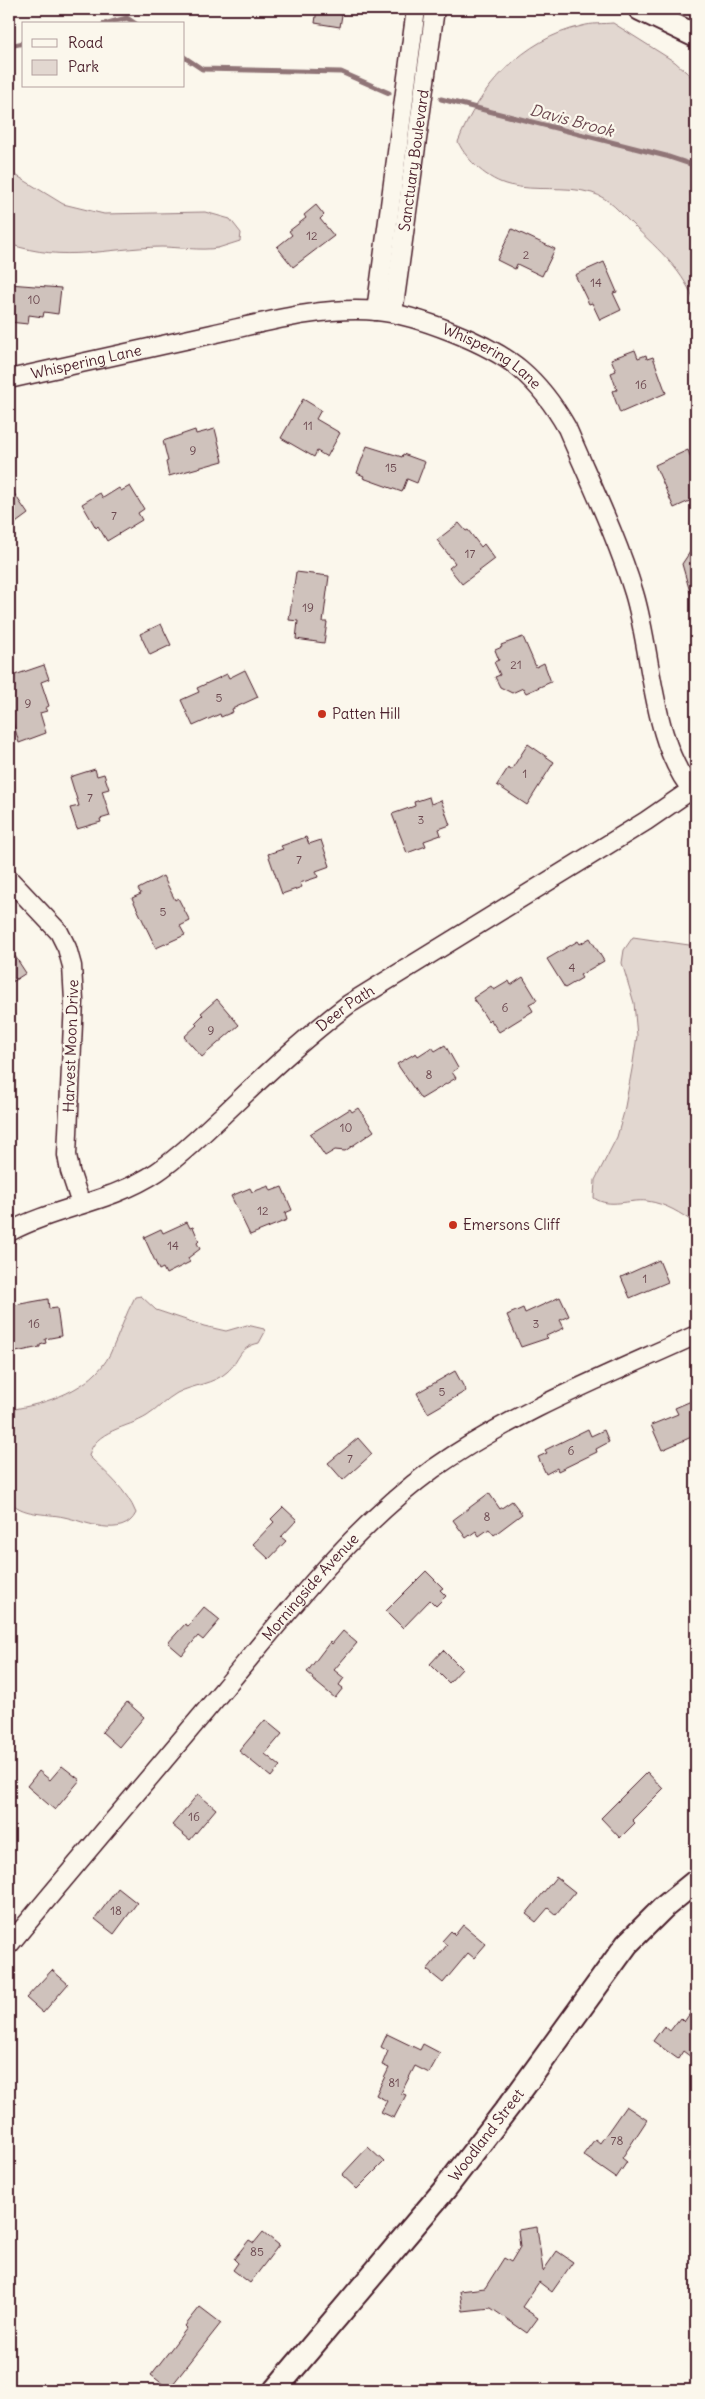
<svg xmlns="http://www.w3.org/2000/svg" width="705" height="2399" font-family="Delius,sans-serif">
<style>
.green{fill:#e2d7d0;stroke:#967b7e}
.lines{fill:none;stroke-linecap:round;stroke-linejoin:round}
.stream{stroke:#907477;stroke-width:5}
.building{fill:#cfc2bc;stroke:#4a1f2b}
.minor-casing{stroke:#4a1f2b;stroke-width:21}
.tertiary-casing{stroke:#4a1f2b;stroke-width:26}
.minor{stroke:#fbf7ec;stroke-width:18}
.tertiary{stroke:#fbf7ec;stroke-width:22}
.poi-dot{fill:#c8321e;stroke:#fbf7ec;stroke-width:2}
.labels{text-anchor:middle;stroke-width:4.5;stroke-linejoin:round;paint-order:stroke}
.number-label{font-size:12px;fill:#6b484f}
.street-label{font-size:15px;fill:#4a1f2b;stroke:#fbf7ec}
.poi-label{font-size:15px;fill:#4a1f2b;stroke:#fbf7ec;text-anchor:start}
.water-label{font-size:16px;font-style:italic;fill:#6d4a51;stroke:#fbf7ec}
</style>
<rect width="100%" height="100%" fill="#fbf7ec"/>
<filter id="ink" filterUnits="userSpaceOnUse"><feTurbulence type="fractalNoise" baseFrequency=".02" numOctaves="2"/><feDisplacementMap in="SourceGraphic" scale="10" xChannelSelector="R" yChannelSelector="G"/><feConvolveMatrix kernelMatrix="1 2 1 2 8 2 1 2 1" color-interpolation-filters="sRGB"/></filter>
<g filter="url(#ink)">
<g class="green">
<path d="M613,23L675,62L696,81V306C685,272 659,250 634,226C621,214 610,198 592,193C565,185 536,192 509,185C488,180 467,161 458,142C479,88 523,39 582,26C592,23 603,24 613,23Z"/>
<path d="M9,171L63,204L104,214L205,212L230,219L241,233L240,241C233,243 225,246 218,248C200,251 179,247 161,247C104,248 66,263 9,244Z"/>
<path d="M633,937L696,946V1224C680,1213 667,1204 647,1201C629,1199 610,1209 594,1198L595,1180L617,1137L624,1112L632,1069L637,1036L634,1003L622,963L624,950Z"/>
<path d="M141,1296L156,1310L204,1326L226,1331L247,1325L264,1329L265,1332L259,1343C237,1348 241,1360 227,1372C214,1384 192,1385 177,1393C166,1399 157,1410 147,1416C128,1428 94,1430 89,1456C106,1473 127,1490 136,1513C123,1540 84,1521 64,1517C46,1513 21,1516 9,1500V1410C45,1404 92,1390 110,1354C119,1335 125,1315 135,1297Z"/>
</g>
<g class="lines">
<g class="stream">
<polyline points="104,24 127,18 136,24"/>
<polyline points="9,46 24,43"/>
<polyline points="184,57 202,69 341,72 389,93"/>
<polyline points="441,99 666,156 696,166"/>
</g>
</g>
<g class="building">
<polygon points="317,9 343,9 340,27 315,23"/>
<polygon points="316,205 324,215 320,219 334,236 293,267 277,247 292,235 289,231 306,218 304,215"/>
<polygon points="512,229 555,249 542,276 517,264 515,269 497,260"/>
<polygon points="604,262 617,292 613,293 621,310 600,320 592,303 589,304 575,275"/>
<polygon points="9,284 61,288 58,314 44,312 43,317 29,315 28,324 9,322"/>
<polygon points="635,350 638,358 646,355 647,359 653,357 666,393 620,413 612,391 617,390 611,373 616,371 611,359"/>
<polygon points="303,399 321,410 316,419 340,433 327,457 317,451 314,457 281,438"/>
<polygon points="215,429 223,461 169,476 166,462 168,461 163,441 195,430 196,434"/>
<polygon points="367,446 402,457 403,454 425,462 417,483 407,479 402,492 363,478 364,476 357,473"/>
<polygon points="688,450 692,461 696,459 696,498 674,508 655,465"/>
<polygon points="9,486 28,514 9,528"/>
<polygon points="130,486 144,509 138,513 142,520 107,541 98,526 96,528 82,504 100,493 103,498 119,488 121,491"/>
<polygon points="459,523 466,531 468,530 481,547 484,544 495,559 462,584 449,568 455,563 437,540"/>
<polygon points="696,543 696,598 692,599 682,564"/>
<polygon points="296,572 329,576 323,622 327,622 324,643 296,639 298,621 289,620"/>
<polygon points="161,624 171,645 150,655 140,634"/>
<polygon points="523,637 536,667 544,663 551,682 526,693 523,688 512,693 500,687 495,677 500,675 494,662 499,660 495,650 502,647 501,645"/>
<polygon points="44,665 49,679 41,682 49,706 45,708 47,711 40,713 46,733 19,743 9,708 9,677"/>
<polygon points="245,670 258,697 232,709 233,712 221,717 220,714 193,726 181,700 199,692 197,688 227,674 229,678"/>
<polygon points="528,744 554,762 527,805 497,785 508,768 511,770"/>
<polygon points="95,769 97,776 104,774 109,789 102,791 110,816 100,819 101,822 77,829 70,808 79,806 70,777"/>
<polygon points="429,797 431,804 441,800 450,825 439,829 441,835 424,841 426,846 407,853 392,814 415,806 414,802"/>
<polygon points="306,837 309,844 321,840 330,866 316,871 318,877 300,883 302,887 282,894 268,854 283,849 281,846"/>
<polygon points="163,876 175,900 178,898 190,921 180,926 185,935 156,948 132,898 141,894 138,889"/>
<polygon points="590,938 604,961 580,975 582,978 565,988 547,959 578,941 580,944"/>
<polygon points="9,947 26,973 9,984"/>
<polygon points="523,977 537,1000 529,1004 533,1011 499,1032 490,1019 488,1021 473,998 491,986 494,990 509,981 511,985"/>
<polygon points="217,999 239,1025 202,1057 184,1037 197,1025 195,1023 203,1015 201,1013"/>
<polygon points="445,1045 458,1068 452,1072 456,1078 421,1099 397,1064 416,1053 418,1056 432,1047 435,1051"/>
<polygon points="358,1108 374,1131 345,1151 335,1150 325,1156 310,1134 350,1109 352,1112"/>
<polygon points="269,1186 271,1191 282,1187 292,1210 285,1213 287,1220 250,1235 231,1196 250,1188 252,1192"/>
<polygon points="187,1222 190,1228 193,1227 199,1241 197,1243 200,1249 188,1258 190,1262 166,1274 163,1268 159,1270 144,1237 161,1229 163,1233"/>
<polygon points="659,1260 668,1282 630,1298 621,1277"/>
<polygon points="560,1297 569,1316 560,1320 564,1328 546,1336 548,1338 521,1347 507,1315 523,1308 525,1313"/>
<polygon points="48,1299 49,1309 57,1308 61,1336 45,1339 46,1343 40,1345 40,1347 16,1352 10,1349 9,1306"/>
<polygon points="455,1371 466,1391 428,1413 417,1393"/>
<polygon points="696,1399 696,1422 692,1424 696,1435 662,1450 651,1425 678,1414 675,1408"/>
<polygon points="588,1429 591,1436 604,1430 609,1442 596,1449 597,1452 558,1471 557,1468 546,1474 538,1457 547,1453 545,1450"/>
<polygon points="358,1438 372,1454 343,1480 328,1463"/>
<polygon points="489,1493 500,1509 512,1501 522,1514 494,1535 489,1529 479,1536 476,1531 466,1538 453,1520"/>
<polygon points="283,1507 297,1520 281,1537 286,1541 269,1559 253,1544 274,1522 271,1519"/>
<polygon points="426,1571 443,1588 440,1590 446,1596 436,1606 430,1600 403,1628 386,1611"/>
<polygon points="204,1607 220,1620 203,1640 198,1636 182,1655 168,1643 185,1624 188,1626"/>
<polygon points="343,1631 357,1643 334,1670 344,1678 339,1685 343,1688 335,1698 312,1679 313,1677 307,1672 330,1642 332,1644"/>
<polygon points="443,1650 462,1669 449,1683 430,1664"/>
<polygon points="127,1702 144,1717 119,1747 102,1732"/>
<polygon points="265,1720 282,1734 265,1754 280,1766 271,1777 239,1751"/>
<polygon points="62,1766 80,1780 55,1810 27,1786 39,1771 50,1780"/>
<polygon points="647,1772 663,1789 632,1820 635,1823 620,1838 601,1818"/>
<polygon points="198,1794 216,1809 190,1840 172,1825"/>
<polygon points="556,1877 575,1892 556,1915 548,1908 536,1922 526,1914"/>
<polygon points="118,1888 137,1903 114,1934 95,1919"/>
<polygon points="463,1925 486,1944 474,1958 468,1953 443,1983 427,1970 447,1945 442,1941 451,1931 455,1935"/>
<polygon points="52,1970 68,1984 43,2013 26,1998"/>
<polygon points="696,2005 696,2051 691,2057 683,2051 678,2059 653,2041 664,2026 670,2031 680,2018 684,2022"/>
<polygon points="387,2034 420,2050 423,2044 440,2053 429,2073 415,2066 401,2093 406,2095 394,2118 381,2112 387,2101 376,2095 389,2068 382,2065 388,2051 381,2047"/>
<polygon points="626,2106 647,2120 622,2158 627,2162 616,2178 583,2155 595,2139 600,2143"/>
<polygon points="368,2147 384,2162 357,2189 342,2175"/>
<polygon points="537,2227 543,2271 557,2251 573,2262 552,2292 539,2282 522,2307 538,2318 527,2333 491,2308 463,2311 460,2291 485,2288 504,2258 511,2262 520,2247 518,2230"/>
<polygon points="263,2232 279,2245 250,2283 233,2270 238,2263 234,2259 249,2240 254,2243"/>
<polygon points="200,2307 221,2323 169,2389 151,2375 187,2328 185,2326"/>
</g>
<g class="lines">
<defs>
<g id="minor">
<polyline points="376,311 416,9"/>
<path id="s1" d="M393,313L435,9"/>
<path id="s2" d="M9,379C77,364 145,349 212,334C266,322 321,306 377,311C417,315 489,343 520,369C540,386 554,405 567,428C590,482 617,537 634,593C653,655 651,746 696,795"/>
<polyline points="9,879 59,932 67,948 72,966 74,1001 67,1155 70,1171 81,1204"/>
<path id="s3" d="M9,1232C56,1207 112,1202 157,1172C181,1156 202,1134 223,1115C264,1076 304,1038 349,1004L646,821L691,790"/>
<path id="s4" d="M9,1945C80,1859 152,1775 223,1690C288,1612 351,1529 433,1469C514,1412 606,1376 696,1335"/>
</g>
<g id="tertiary">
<polyline points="640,9 696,36"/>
<path id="s5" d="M275,2390L445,2189L519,2093L627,1944L663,1908L696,1881"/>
</g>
</defs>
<use href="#minor" class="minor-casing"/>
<use href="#tertiary" class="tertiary-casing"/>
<use href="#minor" class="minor"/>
<use href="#tertiary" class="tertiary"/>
</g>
</g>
<g class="poi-dot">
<circle cx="322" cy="714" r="5"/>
<circle cx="453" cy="1225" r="5"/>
</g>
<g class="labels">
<g class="number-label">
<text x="312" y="240">12</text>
<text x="526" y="259">2</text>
<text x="596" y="287">14</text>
<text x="34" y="304">10</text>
<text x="641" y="389">16</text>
<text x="308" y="430">11</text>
<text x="193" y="455">9</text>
<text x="391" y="472">15</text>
<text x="114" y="520">7</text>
<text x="470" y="558">17</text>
<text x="308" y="612">19</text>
<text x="516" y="669">21</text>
<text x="219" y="702">5</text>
<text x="28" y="708">9</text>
<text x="525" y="778">1</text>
<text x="90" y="802">7</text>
<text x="421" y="824">3</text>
<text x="299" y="864">7</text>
<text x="163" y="916">5</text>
<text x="572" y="972">4</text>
<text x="505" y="1012">6</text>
<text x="211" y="1035">9</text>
<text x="429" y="1079">8</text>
<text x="346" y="1132">10</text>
<text x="263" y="1215">12</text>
<text x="173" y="1250">14</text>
<text x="645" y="1283">1</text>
<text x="34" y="1328">16</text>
<text x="536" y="1328">3</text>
<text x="442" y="1396">5</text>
<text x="571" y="1455">6</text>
<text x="350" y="1463">7</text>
<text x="487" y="1521">8</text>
<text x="194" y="1821">16</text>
<text x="116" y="1915">18</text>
<text x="394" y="2087">81</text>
<text x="617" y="2145">78</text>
<text x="257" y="2256">85</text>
</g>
<g class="street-label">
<text dy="5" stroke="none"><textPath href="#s1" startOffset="154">Sanctuary Boulevard</textPath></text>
<text dy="5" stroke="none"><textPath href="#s2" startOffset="500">Whispering Lane</textPath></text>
<text dy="5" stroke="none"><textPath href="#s2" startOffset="79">Whispering Lane</textPath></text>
<text dy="5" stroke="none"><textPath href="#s3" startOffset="410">Deer Path</textPath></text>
<text transform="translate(71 1046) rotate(-88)" y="5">Harvest Moon Drive</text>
<text dy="5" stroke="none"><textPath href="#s4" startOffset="468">Morningside Avenue</textPath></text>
<text dy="5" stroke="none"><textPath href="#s5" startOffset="331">Woodland Street</textPath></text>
</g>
<g class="poi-label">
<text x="332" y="719">Patten Hill</text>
<text x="463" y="1230">Emersons Cliff</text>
</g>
<g class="water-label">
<text transform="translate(572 120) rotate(15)" y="6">Davis Brook</text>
</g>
</g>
<rect width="705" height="2399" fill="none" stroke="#fbf7ec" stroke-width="30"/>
<rect x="15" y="15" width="675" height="2369" fill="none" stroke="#4a1f2b" stroke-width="2" filter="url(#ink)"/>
<rect x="22" y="22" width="162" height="65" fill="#fbf7ec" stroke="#b4a19f"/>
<rect x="32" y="39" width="25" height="8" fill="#fbf7ec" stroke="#b4a19f"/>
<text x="68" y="48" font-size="15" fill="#4a1f2b">Road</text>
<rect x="32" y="60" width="25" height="15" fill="#e2d7d0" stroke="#b4a19f"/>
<text x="68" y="72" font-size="15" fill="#4a1f2b">Park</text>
</svg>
